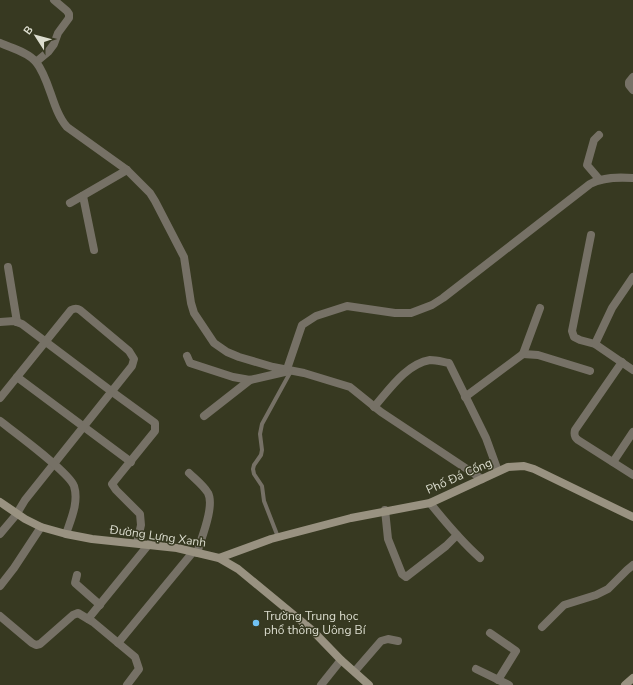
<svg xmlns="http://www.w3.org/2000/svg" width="633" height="685" font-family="'Nunito Sans',sans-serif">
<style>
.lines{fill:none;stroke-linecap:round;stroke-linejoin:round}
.lane{stroke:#767166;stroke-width:4}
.street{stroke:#767166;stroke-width:8}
.secondary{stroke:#999281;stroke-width:8}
.poi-dot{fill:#70c2f4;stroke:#373921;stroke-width:1.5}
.labels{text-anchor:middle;stroke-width:3;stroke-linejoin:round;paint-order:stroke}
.street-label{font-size:12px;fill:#dcddcf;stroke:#373921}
.poi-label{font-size:12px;fill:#dcddcf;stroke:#373921;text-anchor:start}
</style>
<rect width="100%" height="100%" fill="#373921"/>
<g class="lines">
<polyline class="lane" points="278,537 264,501 262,486 254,474 253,469 254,465 261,455 262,450 260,434 262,424 291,371"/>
<g class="street">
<path d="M0,43C11,48 28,52 36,62C50,79 52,110 67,127L127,170L150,193L155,201L184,257L191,303L194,313L214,343L227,352L239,357L273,367L304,373L350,387L381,412L482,479"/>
<polyline points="36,62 48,52 54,44 58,33 69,18 69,14 67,11 54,0"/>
<polyline points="633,77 629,82 629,85 633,90"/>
<polyline points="599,179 587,165 594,140 599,135"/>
<polyline points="83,196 94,250"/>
<polyline points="70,203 127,170"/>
<polyline points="591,235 572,331 574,337 580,340 595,344 633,370"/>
<polyline points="8,267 17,322"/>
<polyline points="0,322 14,321 22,324 111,391 155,423 155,431 112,484 116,490 140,514 141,525 137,543"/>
<polyline points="595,344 612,308 633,277"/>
<polyline points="523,354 538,355 590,371"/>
<polyline points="187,356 190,363 193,364 233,377 250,380 289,371"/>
<path d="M622,362L575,430C574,434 574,437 578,440L633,475"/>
<path d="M287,369L302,325L316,316L347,306L395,313H411L432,305L443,298L590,184C603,177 618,177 633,178"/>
<polyline points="17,377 131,462"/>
<polyline points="465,397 523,354 540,308"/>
<path d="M0,398L71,310C75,308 77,308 80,310L129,351L134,359L132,366L25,500L16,515L0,534"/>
<path d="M374,407C389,390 406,364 430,360C437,360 443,362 449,363L486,438L498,471"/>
<polyline points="204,416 250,380"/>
<path d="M0,421C14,432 69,472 74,486C79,502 71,519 66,534"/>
<polyline points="613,462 633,432"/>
<path d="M189,473C195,479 203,485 208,493C215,506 201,539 197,553"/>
<path d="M430,503C446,523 461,541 480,558"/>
<polyline points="385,510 388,539 402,574 406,577 446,546 457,535"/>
<polyline points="77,575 75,583 100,605"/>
<polyline points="0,586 14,568 41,527"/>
<polyline points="0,616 32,643 36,645 40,644 73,615 78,613 93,622 135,657 139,669 127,685"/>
<polyline points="88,619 149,544"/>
<polyline points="542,627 564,605 596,595 608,589 627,570 633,565"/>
<polyline points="490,633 516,651 498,680"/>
<polyline points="118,643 193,552"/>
<polyline points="476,669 509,685"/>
<polyline points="355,671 381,641 388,639 398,641"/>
<polyline points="321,685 341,660"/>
</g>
<g class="secondary">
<polyline points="0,502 25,519 41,527 66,534 92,539 177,548 219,558 238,569 312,630 341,660 369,685"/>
<polyline points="219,558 271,539 351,518 430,503 508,467 524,466 534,469 633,517"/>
<polyline points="625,685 633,678"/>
</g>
</g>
<circle class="poi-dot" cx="256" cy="623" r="4"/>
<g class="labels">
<g class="street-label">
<text transform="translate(459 476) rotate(-24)" y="4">Phố Đá Cổng</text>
<text transform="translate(158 536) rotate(8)" y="4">Đường Lựng Xanh</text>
</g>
<g class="poi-label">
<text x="264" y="620">Trường Trung học<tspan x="264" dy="14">phổ thông Uông Bí</tspan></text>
</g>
</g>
<g transform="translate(36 36) rotate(306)" stroke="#373921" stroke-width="3" paint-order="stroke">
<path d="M0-3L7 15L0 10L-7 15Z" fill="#dcddcf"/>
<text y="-6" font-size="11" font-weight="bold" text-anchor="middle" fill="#dcddcf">B</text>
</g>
</svg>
